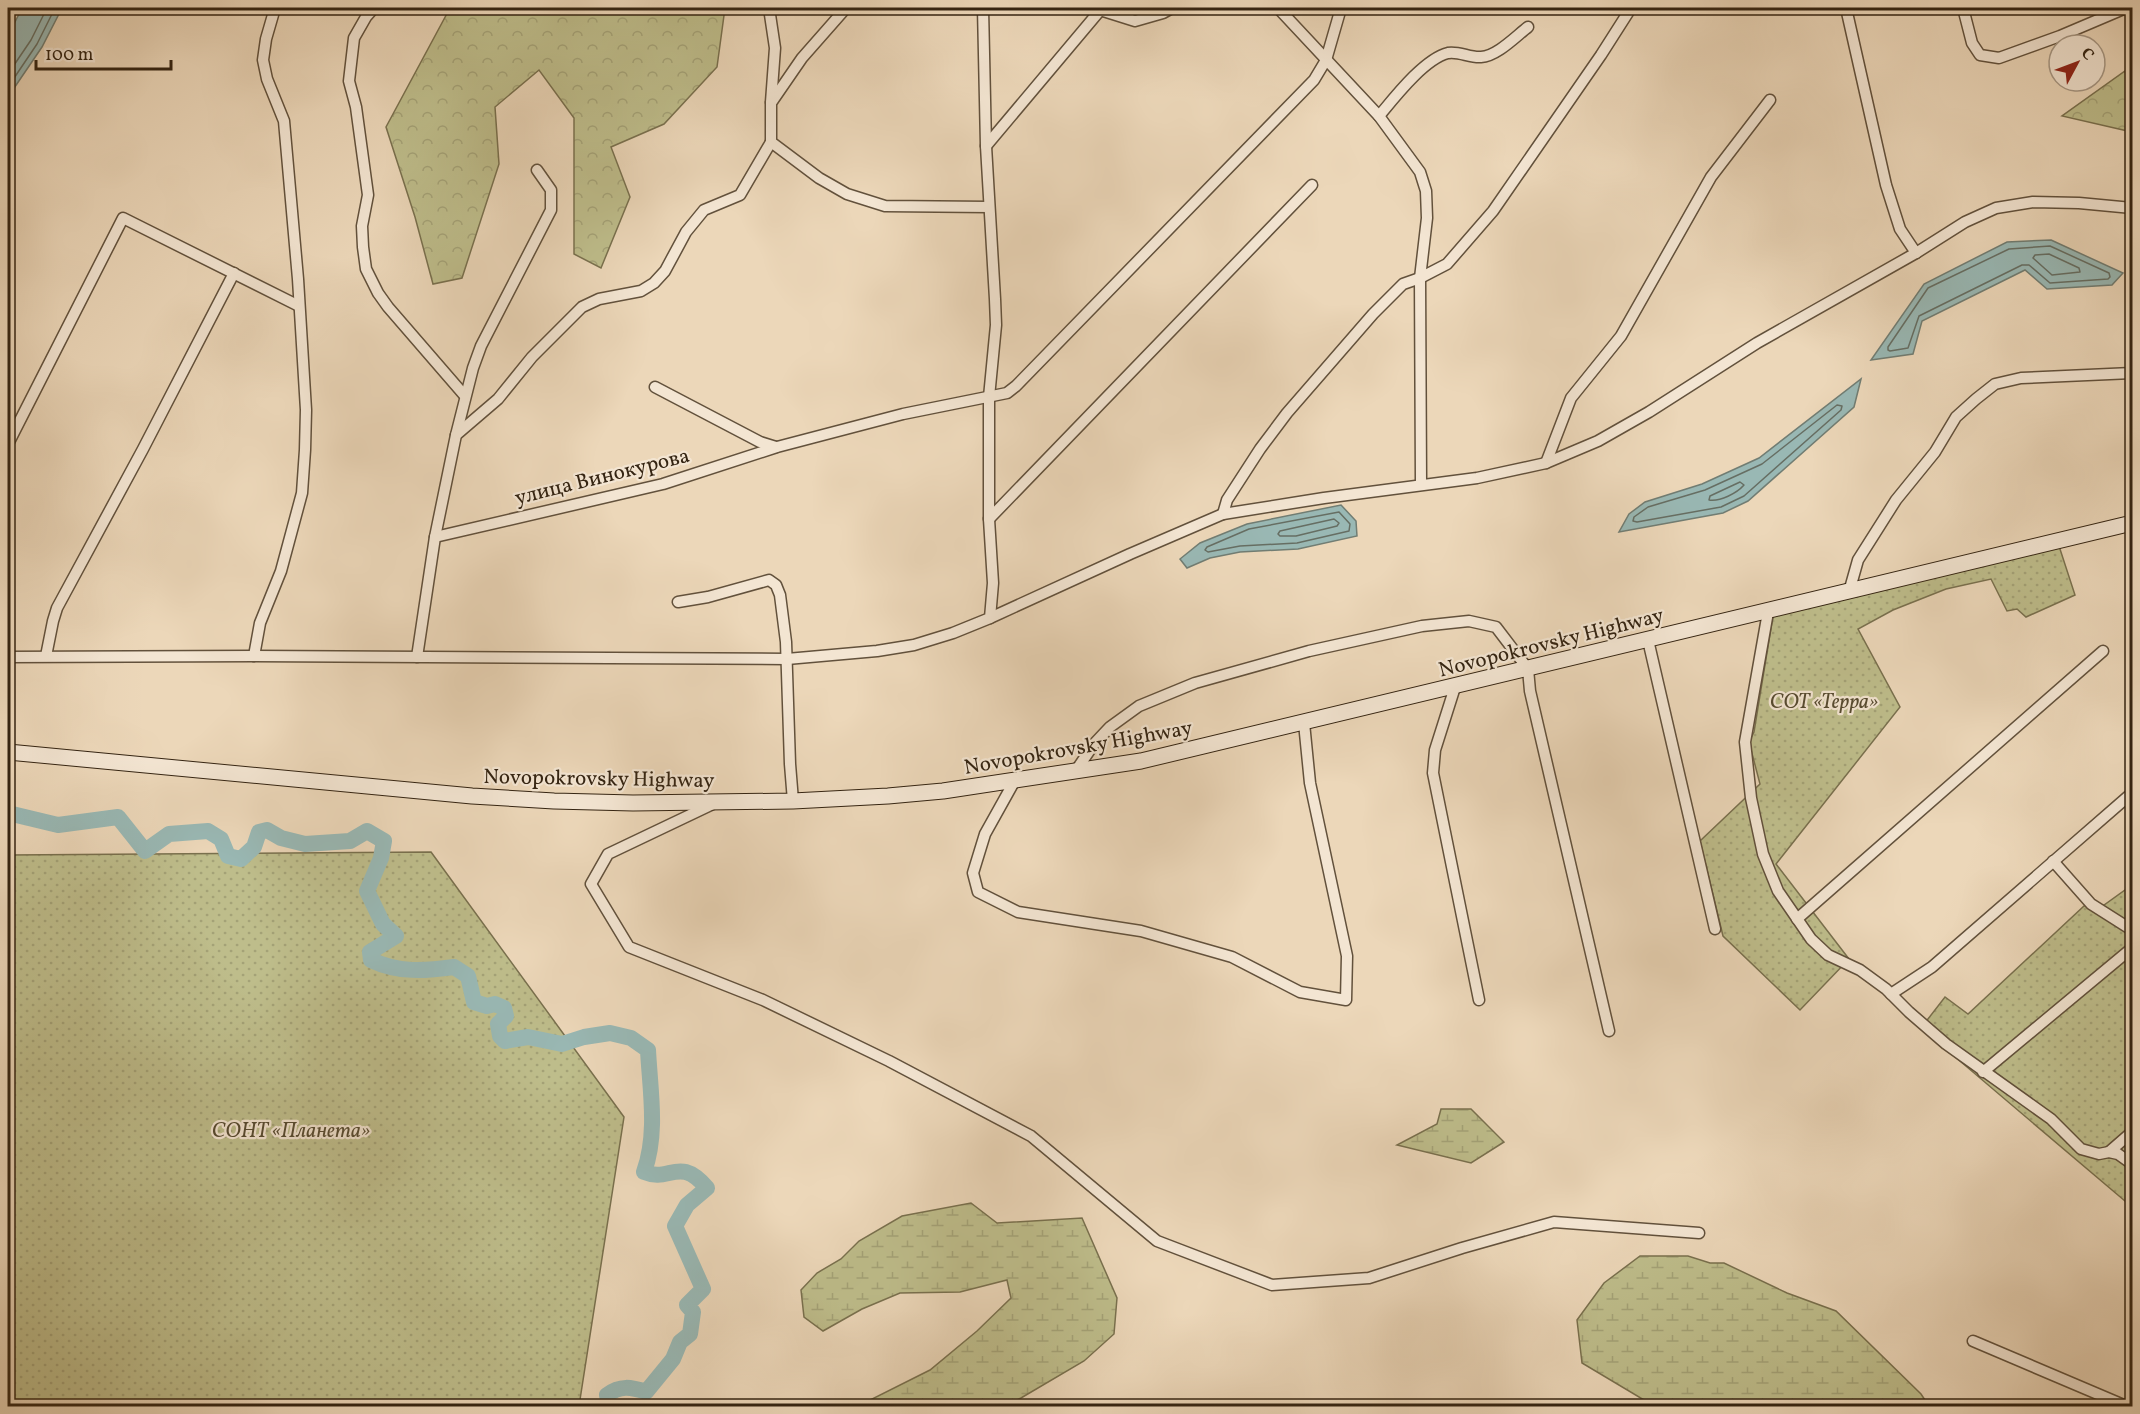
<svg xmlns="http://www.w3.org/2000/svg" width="2140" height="1414" font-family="Vollkorn,serif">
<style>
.grass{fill:url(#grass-dots);stroke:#79704e;stroke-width:1.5}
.forest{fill:url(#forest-crowns);stroke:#79704e;stroke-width:1.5}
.wetland{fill:url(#wetland-marsh);stroke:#79704e;stroke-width:1.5}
.water{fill:#99b8b4;stroke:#717d73;stroke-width:1.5}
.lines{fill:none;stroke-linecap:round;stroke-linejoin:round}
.shore{stroke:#666e63;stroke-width:1.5}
.river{stroke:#99b8b4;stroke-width:16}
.street-casing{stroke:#62513c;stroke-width:13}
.secondary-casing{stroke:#342412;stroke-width:17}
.street{stroke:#f3e5d2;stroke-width:10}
.secondary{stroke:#f3e5d2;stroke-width:15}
.labels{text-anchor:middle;stroke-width:4.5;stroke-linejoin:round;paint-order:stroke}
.street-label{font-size:21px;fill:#342412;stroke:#f3e5d2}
.park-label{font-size:21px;font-style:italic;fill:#564a30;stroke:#f3e5d2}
</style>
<defs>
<pattern id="grass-dots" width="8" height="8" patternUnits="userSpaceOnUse" patternTransform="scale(1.5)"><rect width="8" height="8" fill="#bebd8b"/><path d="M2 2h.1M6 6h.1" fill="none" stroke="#a4a277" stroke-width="1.8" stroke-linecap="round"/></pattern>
<pattern id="forest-crowns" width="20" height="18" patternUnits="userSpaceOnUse" patternTransform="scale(1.5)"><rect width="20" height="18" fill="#bebd8b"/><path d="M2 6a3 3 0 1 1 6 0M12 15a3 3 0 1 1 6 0" fill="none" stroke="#a4a277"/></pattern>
<pattern id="wetland-marsh" width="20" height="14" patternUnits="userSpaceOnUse" patternTransform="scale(1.5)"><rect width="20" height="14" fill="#bebd8b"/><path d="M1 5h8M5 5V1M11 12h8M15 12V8" fill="none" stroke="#a4a277"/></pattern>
</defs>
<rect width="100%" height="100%" fill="#ecd7b9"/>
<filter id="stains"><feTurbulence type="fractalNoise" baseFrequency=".00333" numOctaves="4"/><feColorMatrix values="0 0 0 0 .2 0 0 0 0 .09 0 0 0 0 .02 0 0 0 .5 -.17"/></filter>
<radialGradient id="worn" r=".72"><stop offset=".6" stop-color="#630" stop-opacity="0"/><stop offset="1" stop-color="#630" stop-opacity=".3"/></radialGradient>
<g class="grass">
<polygon points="2059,546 2075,595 2026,617 2017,609 2007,611 1991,579 1946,589 1893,610 1858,629 1900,707 1776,864 1849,959 1800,1010 1723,936 1700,841 1760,784 1749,742 1754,732 1773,616"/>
<polygon points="431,852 624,1117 579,1406 8,1406 8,855"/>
<polygon points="2132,885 2132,1207 1921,1028 1945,997 1968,1014 2084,906 2104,905"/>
</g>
<g class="forest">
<polygon points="450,8 725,8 717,67 664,124 611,147 630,197 601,268 574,254 574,118 539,70 495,107 499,164 462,278 433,284 415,217 386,127"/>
<polygon points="2132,66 2132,132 2062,116"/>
</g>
<g class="wetland">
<polygon points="1441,1109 1471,1109 1504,1142 1471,1163 1397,1145 1437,1124"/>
<polygon points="971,1203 997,1223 1082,1218 1117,1298 1114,1334 1084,1361 1021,1398 1003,1406 865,1406 868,1401 930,1370 977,1331 1011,1298 1007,1280 960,1292 900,1293 862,1309 823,1331 804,1317 801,1290 817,1273 841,1259 859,1241 902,1216"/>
<polygon points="1640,1256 1688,1256 1710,1263 1724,1263 1787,1293 1836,1311 1921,1394 1929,1406 1654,1406 1582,1363 1577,1320 1604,1283"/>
</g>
<g class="water">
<polygon points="22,8 62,8 42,47 8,97 8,36"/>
<polygon points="2051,240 2123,273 2112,285 2047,289 2025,270 1922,321 1913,354 1871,360 1924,284 2007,242"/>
<polygon points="1861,379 1854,407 1748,501 1723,513 1619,532 1629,514 1645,502 1702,484 1759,458"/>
<polygon points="1341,505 1356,521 1357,536 1298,549 1240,552 1210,558 1187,568 1180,559 1200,543 1247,524"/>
</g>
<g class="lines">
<g class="shore">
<polyline points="8,74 31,40 47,8"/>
<polyline points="8,87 37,44 55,8"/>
<polygon points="2050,246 2109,273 2110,277 2108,279 2050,283 2029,265 2022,265 1919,316 1908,348 1890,351 1888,350 1888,347 1928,288 2009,249"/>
<polygon points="2049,254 2079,268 2080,272 2052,275 2033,258 2035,255"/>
<polygon points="1837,405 1842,406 1841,410 1744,496 1721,507 1637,522 1633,521 1634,517 1648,507 1705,490 1762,464"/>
<path d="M1740,482L1744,485C1737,493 1720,502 1709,500L1710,496Z"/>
<polygon points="1339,512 1350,524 1349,531 1297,543 1240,546 1208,552 1205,550 1207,547 1249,529"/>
<polygon points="1334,519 1339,523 1337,526 1296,536 1280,536 1278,534 1280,531"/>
</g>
<path class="river" d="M8,813L58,825L118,817L145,851L169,834L208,831L221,839L228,856L241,859L254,847L259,832L267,830L281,838L305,844L350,841L367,831L384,841L381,858L367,891L383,924L396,936L370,952L371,960C398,973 425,971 454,967L468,976L474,1002L487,1006L495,1004L504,1008L506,1016L498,1024L500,1036L505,1041L528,1037L562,1044L584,1037L610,1033L631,1038L648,1050C650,1090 658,1133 644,1172C670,1183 679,1155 707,1188L687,1205L675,1226L703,1289L687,1305L693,1312L690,1334L680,1342L673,1359L646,1392C631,1387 620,1385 607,1395L609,1406"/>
<defs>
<g id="street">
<polyline points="374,8 366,17 354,38 349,81 356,107 368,195 362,226 363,247 366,269 378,293 388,307 465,396"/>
<polyline points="769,8 775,48 771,102"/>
<polyline points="846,8 802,58 771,103 771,142 819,178 847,194 885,206 989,207"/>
<polyline points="1278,8 1379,116 1420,172 1426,191 1427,218 1420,278 1421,484"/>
<polyline points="1846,8 1886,185 1900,229 1916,253"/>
<polyline points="1963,8 1972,43 1980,55 1999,58 2060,36 2126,8"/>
<polyline points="1100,10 1135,21 1163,13 1172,8"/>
<path d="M1379,116C1394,98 1424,59 1448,53C1459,51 1470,58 1481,57C1497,56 1515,37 1528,27"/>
<polyline points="986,146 1102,8"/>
<polyline points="655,387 760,442 776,447"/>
<polyline points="456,435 473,368 481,346 551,210 551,190 537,170"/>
<polyline points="8,444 123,218 299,306"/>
<polyline points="1546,463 1571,398 1621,336 1711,177 1770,100"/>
<polyline points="1223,514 1227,500 1260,449 1287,413 1373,314 1403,284 1420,278 1447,264 1493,211 1601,55 1631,8"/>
<polyline points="989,519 1312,185"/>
<polyline points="435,537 663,484 777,447 903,414 1007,393 1016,386 1314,80 1326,60 1341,8"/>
<polyline points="1849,592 1858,560 1896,500 1935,452 1956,417 1976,399 1995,384 2021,378 2132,373"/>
<polyline points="678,602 708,597 769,580 776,585 780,595 786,642 790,764 793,801"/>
<polyline points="1768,612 1745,742 1751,798 1763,854 1778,891 1811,939 1828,955 1860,970 1886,989 1909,1012 1946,1044 2051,1119 2081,1149 2099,1154 2109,1152 2118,1154 2132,1164"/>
<polyline points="990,618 1130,554 1223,514 1324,498 1477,478 1546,463 1598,441 1649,412 1757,343 1916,253 1965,222 1996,208 2033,202 2079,203 2132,208"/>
<polyline points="1648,640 1715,929"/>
<polyline points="46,656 53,621 57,608 143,449 234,273"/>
<polyline points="254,656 260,623 281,571 302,493 305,450 306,410 298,279 284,121 267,79 263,60 266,39 275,8"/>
<polyline points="8,657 254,656 787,659 877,651 914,645 953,633 990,618 993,583 989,519 989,397 996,325 995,299 986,146 983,8"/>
<polyline points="417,657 435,537 456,435 498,399 532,357 582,307 599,299 641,291 654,283 665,271 686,232 704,210 740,195 771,142"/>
<polyline points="1455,687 1435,750 1433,773 1479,1000"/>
<polyline points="1075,772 1094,744 1110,727 1139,706 1195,683 1309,651 1422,626 1469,621 1496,627 1528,669 1530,691 1609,1031"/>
<polyline points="1014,782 985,834 973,873 978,892 1018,912 1141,931 1232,957 1300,992 1346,1000 1347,956 1310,783 1304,723"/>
<polyline points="713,804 608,854 591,884 629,947 763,1000 889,1061 1031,1136 1157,1241 1272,1285 1369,1278 1462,1248 1554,1222 1699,1233"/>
<polyline points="2053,861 2091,904 2132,930"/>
<polyline points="1797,919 2103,651"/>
<polyline points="1891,994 1932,967 2132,793"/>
<polyline points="1983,1072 2132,948"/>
<polyline points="2109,1152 2132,1132"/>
<polyline points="1973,1341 2126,1406"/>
</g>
<polyline id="secondary" points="8,752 472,796 554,801 633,803 793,801 888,796 943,791 1141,761 2132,523"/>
</defs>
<use href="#street" class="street-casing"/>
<use href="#secondary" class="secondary-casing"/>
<use href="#street" class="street"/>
<use href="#secondary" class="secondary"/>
</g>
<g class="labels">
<g class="street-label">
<text transform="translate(602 476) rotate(-14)" y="7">улица Винокурова</text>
<text transform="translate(1551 642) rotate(-14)" y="7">Novopokrovsky Highway</text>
<text transform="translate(1078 747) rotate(-10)" y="7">Novopokrovsky Highway</text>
<text transform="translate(599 778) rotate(1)" y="7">Novopokrovsky Highway</text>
</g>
<g class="park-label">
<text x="1824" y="708">СОТ «Терра»</text>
<text x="291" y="1137">СОНТ «Планета»</text>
</g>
</g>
<rect width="2140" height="1414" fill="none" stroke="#ecd7b9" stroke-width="30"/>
<rect x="9" y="9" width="2122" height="1396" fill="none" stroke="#342412" stroke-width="3"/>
<rect x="15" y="15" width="2110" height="1384" fill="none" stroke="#342412" stroke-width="1.5"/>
<g transform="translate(2077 63) rotate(49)"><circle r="28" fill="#f3e5d2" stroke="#a79885" stroke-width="1.5"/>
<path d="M0-4.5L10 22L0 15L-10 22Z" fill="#8f2418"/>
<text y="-9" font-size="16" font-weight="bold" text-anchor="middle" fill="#342412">С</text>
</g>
<path d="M36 60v9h135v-9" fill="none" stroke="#342412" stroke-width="3"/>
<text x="45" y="60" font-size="18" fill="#342412" stroke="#f3e5d2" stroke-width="4.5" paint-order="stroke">100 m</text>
<rect width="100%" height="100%" filter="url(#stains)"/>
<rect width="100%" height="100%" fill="url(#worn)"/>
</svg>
